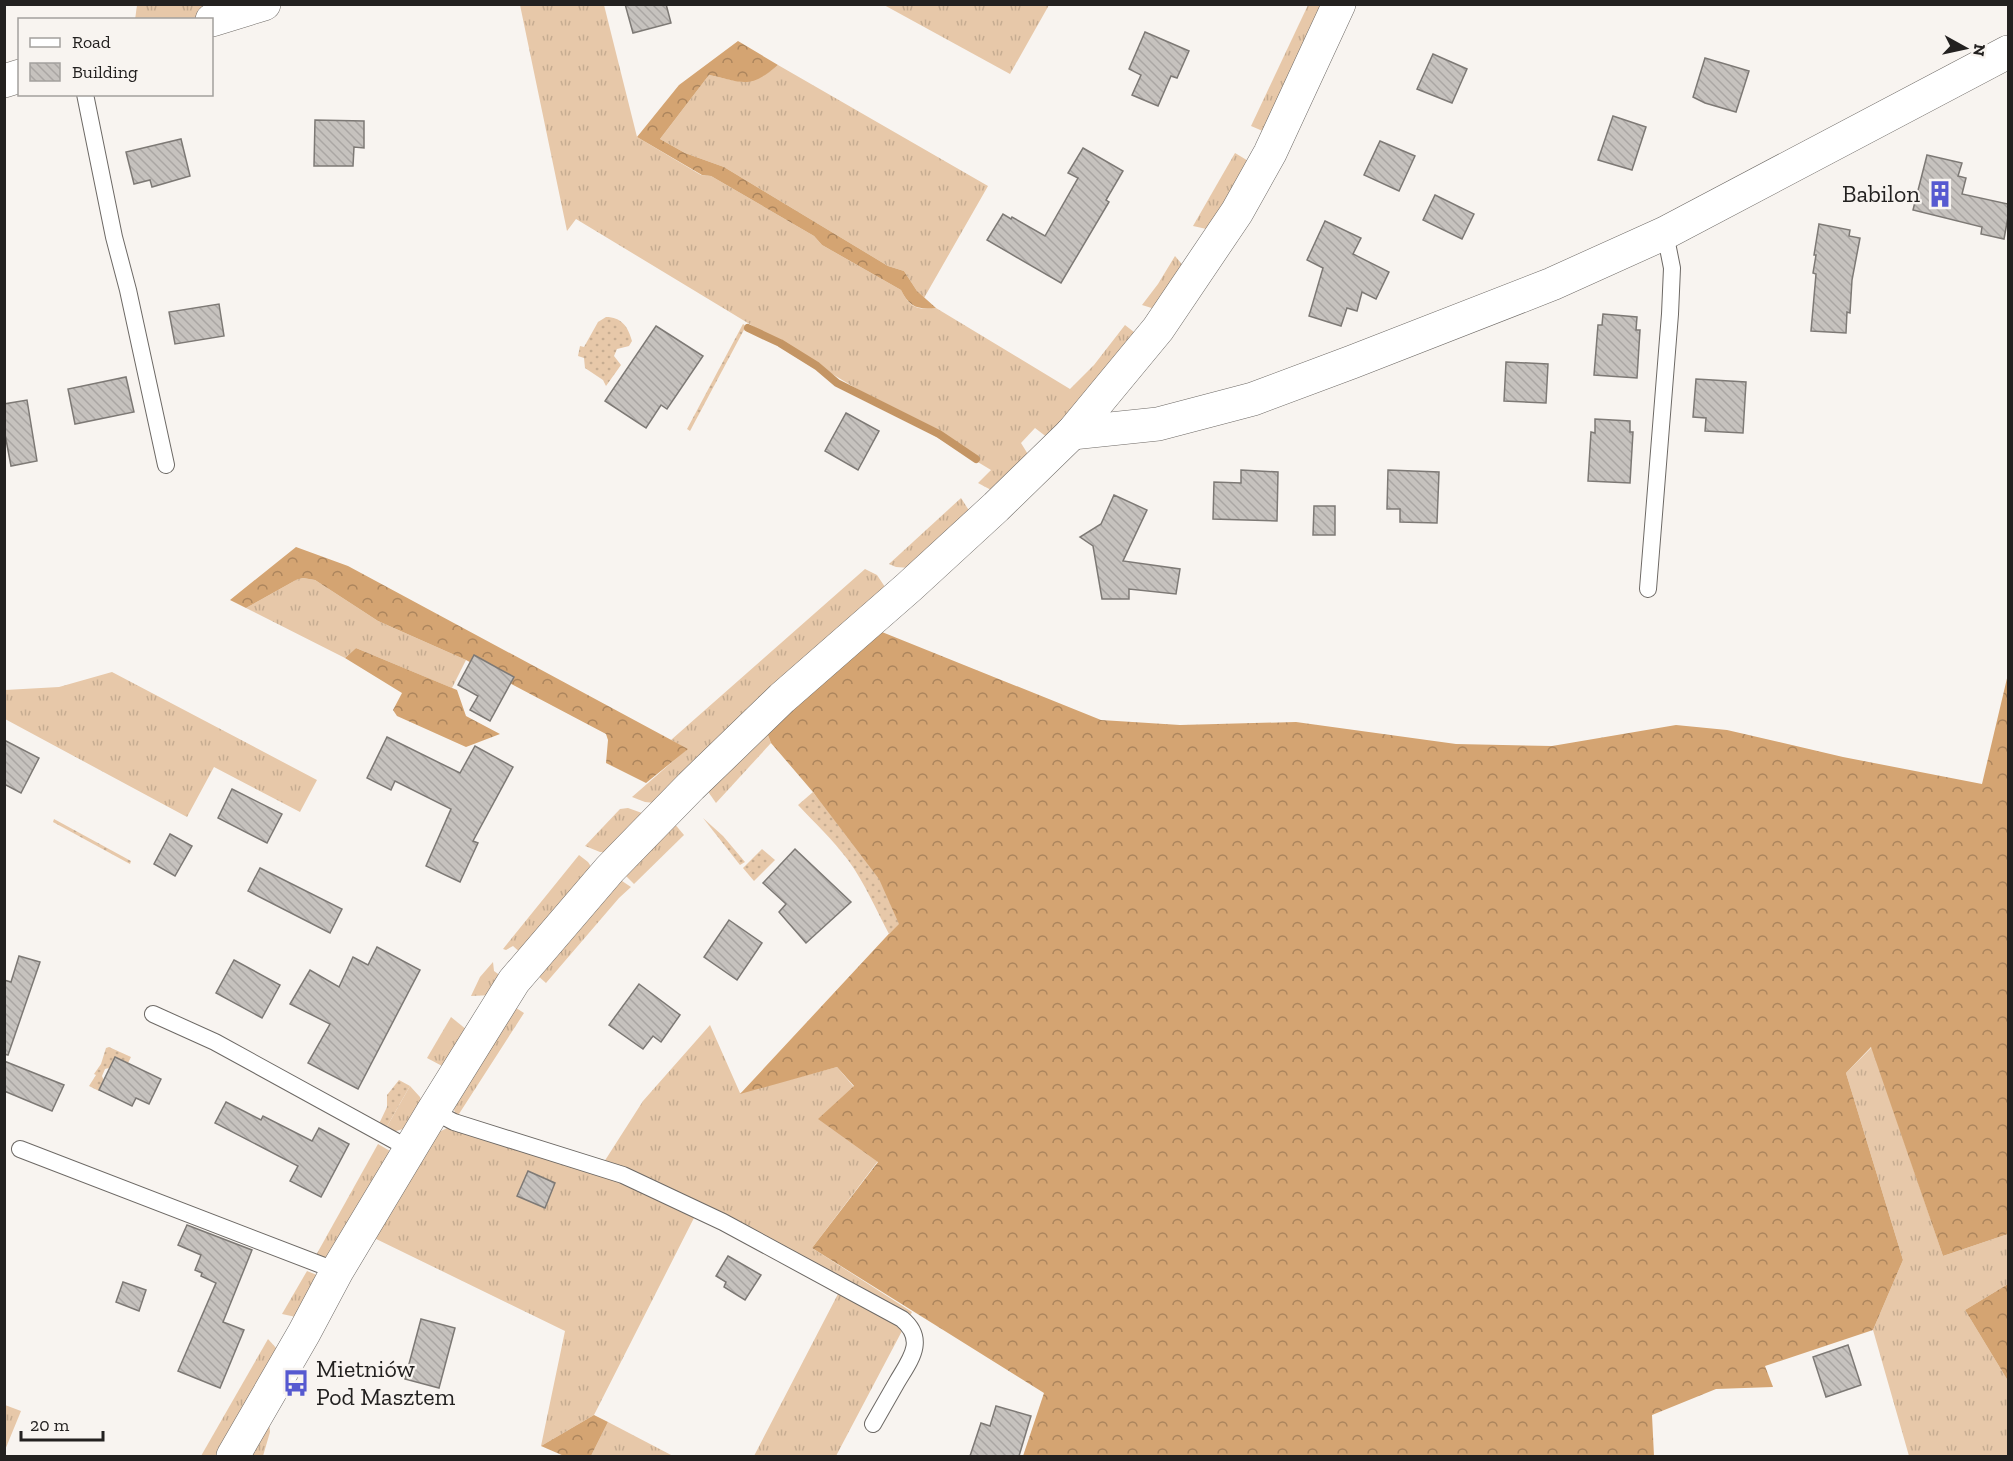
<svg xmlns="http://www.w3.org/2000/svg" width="2013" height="1461" font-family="'Zilla Slab',serif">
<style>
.grass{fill:url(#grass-tufts)}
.forest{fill:url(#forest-crowns)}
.garden{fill:url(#garden-dots)}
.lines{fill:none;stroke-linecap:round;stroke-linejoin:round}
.stream{stroke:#c49564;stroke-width:8}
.building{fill:url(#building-back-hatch);stroke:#7d7975;stroke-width:1.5}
.service-casing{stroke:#6d6965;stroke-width:18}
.minor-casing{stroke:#6d6965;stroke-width:34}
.tertiary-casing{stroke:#6d6965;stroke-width:34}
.service{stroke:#fff;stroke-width:16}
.minor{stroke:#fff;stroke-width:33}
.tertiary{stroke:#fff;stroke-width:33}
.labels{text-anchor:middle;stroke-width:4.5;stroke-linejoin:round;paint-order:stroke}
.poi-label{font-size:24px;fill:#232120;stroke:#f8f4f0;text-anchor:end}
</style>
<defs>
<pattern id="grass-tufts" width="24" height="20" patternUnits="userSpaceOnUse" patternTransform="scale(1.5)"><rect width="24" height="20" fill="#e7c8a9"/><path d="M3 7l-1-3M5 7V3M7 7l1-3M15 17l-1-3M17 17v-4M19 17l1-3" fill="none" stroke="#c6ac91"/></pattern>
<pattern id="forest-crowns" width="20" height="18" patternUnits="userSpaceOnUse" patternTransform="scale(1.5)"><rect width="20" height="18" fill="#d4a472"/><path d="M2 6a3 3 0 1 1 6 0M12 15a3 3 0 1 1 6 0" fill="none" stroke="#ac855d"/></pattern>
<pattern id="garden-dots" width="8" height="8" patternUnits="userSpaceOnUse" patternTransform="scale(1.5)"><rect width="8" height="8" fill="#e7c8a9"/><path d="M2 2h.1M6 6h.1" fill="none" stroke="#c6ac91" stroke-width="1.8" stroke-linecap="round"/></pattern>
<pattern id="building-back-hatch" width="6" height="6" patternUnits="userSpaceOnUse" patternTransform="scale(1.5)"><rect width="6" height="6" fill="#c6c2be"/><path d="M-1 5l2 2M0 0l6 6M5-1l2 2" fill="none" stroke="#aaa6a3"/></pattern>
</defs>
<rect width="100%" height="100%" fill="#f8f4f0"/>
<g class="grass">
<polygon points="137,5 255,5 204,19 135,20"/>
<path d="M520,5H604L637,137L701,175L711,176L814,236L822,245L901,290C910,308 917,310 936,308L1070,389L1094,365L1125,325L1139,336L1048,438L1035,428L1021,443L1029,456L993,491L978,483L991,470L576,219L567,231Z"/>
<polygon points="884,5 1049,5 1010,74"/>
<polygon points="1308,5 1326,5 1265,132 1251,126"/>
<path d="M778,65L988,186L924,298L917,291L904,271L888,266L724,167L685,153L660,139L709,75C742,82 750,88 778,65Z"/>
<polygon points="1235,153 1250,162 1211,230 1193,226"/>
<polygon points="1175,256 1186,269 1158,310 1142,305 1158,284"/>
<polygon points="961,498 970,512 910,568 896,567 889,564"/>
<polygon points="865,569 877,575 887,590 655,803 645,802 632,797 687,749 671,740"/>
<polygon points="303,578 315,580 378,621 466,660 452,688 356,648 345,658 246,608 296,580"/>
<polygon points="112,672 317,780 300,812 214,767 187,817 5,719 5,690 59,687"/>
<polygon points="766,730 771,743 716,803 709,793 710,784"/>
<polygon points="628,808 642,813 643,815 607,852 600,852 585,846 620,809"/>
<polygon points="673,822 684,835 634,884 624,874"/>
<polygon points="579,855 588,862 592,868 523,955 513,946 506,950 503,949"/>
<polygon points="619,879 631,887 619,898 546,983 537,975"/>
<polygon points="493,962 494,971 505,979 493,995 471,996 480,977"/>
<polygon points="513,1006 524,1013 457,1117 604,1162 643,1101 710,1025 740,1093 837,1067 854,1087 878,1161 812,1248 912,1312 836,1456 754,1456 838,1294 696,1214 594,1415 541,1446 565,1331 370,1236 433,1135 451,1126 457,1117 454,1110 456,1094"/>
<polygon points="451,1017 467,1030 444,1067 427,1058"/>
<polygon points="1872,1047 1943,1256 2008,1234 2008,1284 1965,1310 2008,1381 2008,1456 1909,1456 1873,1330 1903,1260 1846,1073"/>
<path d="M410,1086L420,1097L422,1105C413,1121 406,1135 385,1130Z"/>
<polygon points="378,1144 390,1151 330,1262 315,1257"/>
<polygon points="307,1271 322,1277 296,1317 282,1314"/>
<polygon points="268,1339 277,1349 218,1456 201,1456"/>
<polygon points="5,1405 21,1411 5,1450"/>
<polygon points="269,1420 270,1432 263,1456 248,1456"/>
<polygon points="608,1422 673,1456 591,1456"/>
</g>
<g class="forest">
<path d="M738,41L778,65C749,90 743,82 709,75L660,139L685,153L724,167L888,266L904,271L917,291L936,308C918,310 909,307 901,290L822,245L814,236L711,176L702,175L637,137L679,85Z"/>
<polygon points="296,547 348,566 688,749 646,783 606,763 608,740 606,734 466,660 378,621 315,580 303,578 296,580 246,608 230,600"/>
<polygon points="877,630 1101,720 1180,725 1296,722 1456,744 1552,746 1676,725 1727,730 1843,757 1982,784 2008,674 2008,1234 1943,1256 1871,1047 1846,1073 1903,1260 1873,1330 1765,1366 1773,1387 1716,1389 1652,1415 1654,1456 1023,1456 1044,1393 812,1248 878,1162 818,1119 854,1086 837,1067 740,1094 898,924 813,792 771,743 766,730"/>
<polygon points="356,648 457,690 466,716 500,734 466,747 397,716 393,710 402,693 345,658"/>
<polygon points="2008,1284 2008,1381 1965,1310"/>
<polygon points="594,1415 608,1422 591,1456 564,1456 541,1446"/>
</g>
<g class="garden">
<path d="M606,317C621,317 628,326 632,341L629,346L617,349L614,356L621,365L606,386L603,380L585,368L584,358L578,356L580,346L584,347L598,322Z"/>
<polygon points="743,324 746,326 690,431 687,429"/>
<path d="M813,792L879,879L899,924L889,934C876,910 865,883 848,860C833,840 815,823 798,805Z"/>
<polygon points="703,818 723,836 745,862 740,865"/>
<polygon points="54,819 131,861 130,864 53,822"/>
<polygon points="762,849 775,860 754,881 743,868"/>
<polygon points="109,1047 131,1057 128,1063 105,1069 102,1076 104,1081 99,1091 89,1086 96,1075 94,1074 101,1064 106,1048"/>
<polygon points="399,1080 410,1086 385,1130 378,1126 387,1107 387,1095"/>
</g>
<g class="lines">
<polyline class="stream" points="748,328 780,343 817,366 837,383 939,434 976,459"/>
</g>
<g class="building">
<polygon points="625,4 666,4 671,23 633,33"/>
<polygon points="1145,32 1189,51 1177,78 1171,76 1158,106 1132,95 1141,75 1129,69"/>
<polygon points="1433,54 1467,69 1452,103 1417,89"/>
<polygon points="1705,58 1749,71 1736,112 1705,103 1693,97"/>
<polygon points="1613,116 1646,127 1632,170 1598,160"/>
<polygon points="315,120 364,121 364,148 354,147 353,166 314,166"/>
<polygon points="181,139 190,176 152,187 150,180 134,184 126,152"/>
<polygon points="1380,141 1415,156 1399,191 1364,175"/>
<polygon points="1083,148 1123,171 1106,200 1109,202 1061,283 987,240 1003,214 1011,219 1012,217 1045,236 1078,178 1068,173"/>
<polygon points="1927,155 1962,163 1958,176 1966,178 1962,194 2008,204 2008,217 2004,239 1981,234 1982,227 1913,210"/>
<polygon points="1435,195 1474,214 1462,239 1423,220"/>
<polygon points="1325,221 1361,238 1353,254 1389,272 1376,299 1362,292 1357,311 1347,308 1341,326 1309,316 1323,268 1307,260"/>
<polygon points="1819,224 1850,230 1849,236 1860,238 1852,280 1850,313 1847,312 1846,333 1811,331 1816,274 1813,273 1816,255 1814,255"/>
<polygon points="219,304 224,336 175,344 169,312"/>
<polygon points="1603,314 1637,317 1636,330 1640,330 1637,378 1594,375 1598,325 1602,325"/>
<polygon points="656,326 703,356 667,409 661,405 646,428 605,401"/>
<polygon points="1506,362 1548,364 1546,403 1504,401"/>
<polygon points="126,377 134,412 75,424 68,389"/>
<polygon points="1696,379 1746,382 1743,433 1705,431 1706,418 1693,417"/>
<polygon points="27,400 37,461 11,466 4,429 4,404"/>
<polygon points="846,413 879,431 858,470 825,451"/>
<polygon points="1595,419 1630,421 1630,432 1633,432 1630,483 1588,481 1591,432 1595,433"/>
<polygon points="1241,470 1278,472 1277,521 1213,519 1214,482 1241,483"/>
<polygon points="1388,470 1439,472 1437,523 1400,522 1400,509 1387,509"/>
<polygon points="1114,495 1147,510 1123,561 1180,569 1176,594 1129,589 1129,599 1102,599 1093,546 1080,537 1101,524"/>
<polygon points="1314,506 1335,506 1335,535 1313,535"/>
<polygon points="474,655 514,677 490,721 470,710 478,696 458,685"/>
<polygon points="387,737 460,773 475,746 513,767 473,841 478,843 460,882 426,866 451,809 395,781 391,790 367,778"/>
<polygon points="4,740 39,758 21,793 4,784"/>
<polygon points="232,789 282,814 267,843 218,818"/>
<polygon points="170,834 192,846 175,876 154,864"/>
<polygon points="795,849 851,902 806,943 779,912 786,904 763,883"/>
<polygon points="260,868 342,909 330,933 248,891"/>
<polygon points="729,920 762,943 737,980 704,957"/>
<polygon points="377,947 420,970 358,1089 308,1063 330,1024 290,1004 310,970 339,987 353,957 368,965"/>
<polygon points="19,956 40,962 8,1055 4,1054 4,980 11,982"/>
<polygon points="234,960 280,985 262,1018 216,993"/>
<polygon points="639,984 680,1015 661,1042 653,1036 643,1049 609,1025"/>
<polygon points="115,1057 161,1079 149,1104 136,1098 132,1106 99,1090"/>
<polygon points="4,1061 64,1085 52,1111 4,1091"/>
<polygon points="226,1102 261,1120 263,1116 312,1141 319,1128 349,1144 321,1197 290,1181 298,1166 215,1123"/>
<polygon points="528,1171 555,1183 545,1208 517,1196"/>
<polygon points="187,1225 252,1250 223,1322 244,1330 220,1388 178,1371 216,1283 201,1276 202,1273 195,1270 201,1255 178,1245"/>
<polygon points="728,1256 761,1275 745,1300 724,1287 726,1282 716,1276"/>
<polygon points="123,1282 146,1290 139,1311 116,1302"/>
<polygon points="421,1319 455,1328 439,1388 405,1379"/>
<polygon points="1848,1345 1861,1385 1826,1397 1813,1357"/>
<polygon points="996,1406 1031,1416 1019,1456 970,1456 981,1423 990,1426"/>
</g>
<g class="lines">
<defs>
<g id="service">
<polyline points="85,94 114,237 128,290 166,465"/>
<polyline points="1648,589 1670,314 1672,268 1665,233"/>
<polyline points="153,1014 215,1042 410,1149"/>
<path d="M433,1111L454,1122L623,1175L723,1222L902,1319C927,1340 910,1360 897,1382C889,1396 881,1410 873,1424"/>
<polyline points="20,1149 337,1271"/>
</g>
<g id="minor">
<polyline points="212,20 264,4"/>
<polyline points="4,81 20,76"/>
<polyline points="1072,433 1158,424 1253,399 1352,362 1552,284 1665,233 2008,52"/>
</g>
<polyline id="tertiary" points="233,1456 304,1333 337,1271 433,1111 514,981 610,869 691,786 782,698 909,587 996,507 1072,433 1158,329 1237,212 1270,153 1339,4"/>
</defs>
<use href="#service" class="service-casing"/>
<use href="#minor" class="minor-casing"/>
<use href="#tertiary" class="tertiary-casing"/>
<use href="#service" class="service"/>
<use href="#minor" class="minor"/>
<use href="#tertiary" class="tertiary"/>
</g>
<defs>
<symbol id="building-bare" viewBox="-9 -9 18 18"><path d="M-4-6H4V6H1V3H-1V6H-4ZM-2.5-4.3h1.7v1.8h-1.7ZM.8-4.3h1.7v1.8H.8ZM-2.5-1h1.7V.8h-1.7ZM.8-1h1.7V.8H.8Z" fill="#5659d0" stroke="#f8f4f0" stroke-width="2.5" paint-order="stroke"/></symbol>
<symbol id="bus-bare" viewBox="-9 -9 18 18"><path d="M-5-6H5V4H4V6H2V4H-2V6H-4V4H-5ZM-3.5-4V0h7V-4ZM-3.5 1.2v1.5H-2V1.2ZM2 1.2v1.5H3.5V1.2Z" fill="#5659d0" stroke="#f8f4f0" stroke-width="2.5" paint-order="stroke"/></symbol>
</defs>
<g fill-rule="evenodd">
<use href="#building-bare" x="1921" y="175" width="38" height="38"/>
<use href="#bus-bare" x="277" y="1364" width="38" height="38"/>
</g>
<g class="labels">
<g class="poi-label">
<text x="1920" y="202">Babilon</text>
<text x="316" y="1377" text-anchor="start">Mietniów<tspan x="316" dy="28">Pod Masztem</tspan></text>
</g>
</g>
<rect width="2013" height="1461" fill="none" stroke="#232120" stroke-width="12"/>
<rect x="18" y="18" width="195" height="78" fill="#f8f4f0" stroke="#a3a09d" stroke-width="1.5"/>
<rect x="30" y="38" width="30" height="9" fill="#ffffff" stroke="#a3a09d" stroke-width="1.5"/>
<text x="72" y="48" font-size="18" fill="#232120">Road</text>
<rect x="30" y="63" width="30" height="18" fill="url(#building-back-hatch)" stroke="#a3a09d" stroke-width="1.5"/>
<text x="72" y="78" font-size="18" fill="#232120">Building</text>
<g transform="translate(1965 48) rotate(98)" stroke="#f8f4f0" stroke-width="4.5" paint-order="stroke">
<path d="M0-4.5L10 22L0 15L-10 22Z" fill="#232120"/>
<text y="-9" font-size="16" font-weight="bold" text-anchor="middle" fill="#232120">N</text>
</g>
<path d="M21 1431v9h82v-9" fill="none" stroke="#232120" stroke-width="3"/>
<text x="30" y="1431" font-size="18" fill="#232120" stroke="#f8f4f0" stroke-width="4.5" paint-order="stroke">20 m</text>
</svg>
